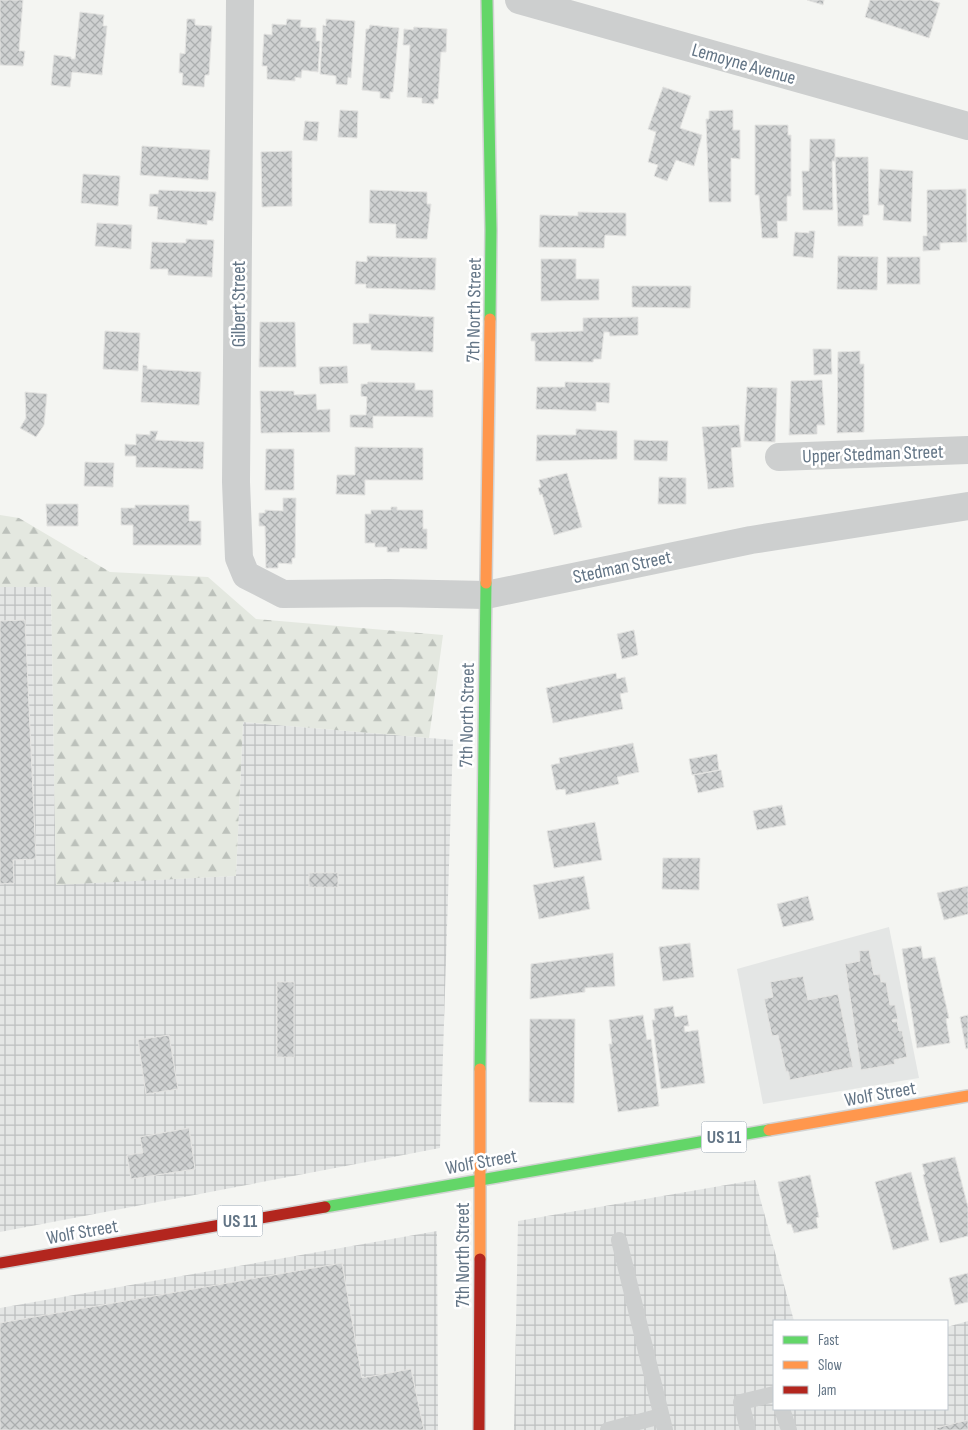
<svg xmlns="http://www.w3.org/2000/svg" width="968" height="1430" font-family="'Sofia Sans Condensed',sans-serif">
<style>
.built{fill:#e4e6e5}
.industrial{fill:url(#industrial-grid)}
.forest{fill:url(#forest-firs)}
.building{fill:url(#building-cross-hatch);stroke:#e4e4e2}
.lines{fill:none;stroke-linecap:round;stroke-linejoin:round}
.fast-casing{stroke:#d2d3d3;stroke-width:14}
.slow-casing{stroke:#d2d3d3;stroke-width:14}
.jam-casing{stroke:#d2d3d3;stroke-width:14}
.lane{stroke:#cdcfcf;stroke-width:16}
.street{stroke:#cdcfcf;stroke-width:28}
.fast{stroke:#63d668;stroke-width:11}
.slow{stroke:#ff974d;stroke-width:11}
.jam{stroke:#b3261e;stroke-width:11}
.labels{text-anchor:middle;stroke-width:5;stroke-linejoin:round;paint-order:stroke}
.shield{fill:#fff;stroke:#919eaa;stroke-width:1}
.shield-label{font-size:18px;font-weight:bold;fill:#627485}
.street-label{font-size:19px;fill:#627485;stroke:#fff}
</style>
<defs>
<pattern id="industrial-grid" width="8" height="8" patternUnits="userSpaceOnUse" patternTransform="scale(1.25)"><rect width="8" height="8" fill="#e4e6e5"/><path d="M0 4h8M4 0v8" fill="none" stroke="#bcbfbf"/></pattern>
<pattern id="forest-firs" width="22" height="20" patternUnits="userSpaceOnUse" patternTransform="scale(1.25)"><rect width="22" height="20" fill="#e4e8e0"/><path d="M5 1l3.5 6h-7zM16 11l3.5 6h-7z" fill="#bcc1bb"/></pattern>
<pattern id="building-cross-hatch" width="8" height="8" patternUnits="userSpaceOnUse" patternTransform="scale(1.25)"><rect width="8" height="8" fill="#cfd1d1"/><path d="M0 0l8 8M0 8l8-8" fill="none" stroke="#abaeaf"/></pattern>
</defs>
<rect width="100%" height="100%" fill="#f4f5f2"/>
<polygon class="built" points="889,927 919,1078 763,1104 737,969"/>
<g class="industrial">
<polygon points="0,587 51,587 56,884 236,876 243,722 453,740 440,1148 0,1232"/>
<polygon points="755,1180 794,1321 774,1321 774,1409 947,1409 947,1327 968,1321 968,1430 514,1430 518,1221"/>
<polygon points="437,1231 438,1430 0,1430 0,1308"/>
</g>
<polygon class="forest" points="0,515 19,518 110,572 208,577 256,619 443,635 429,738 243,722 236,876 56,885 51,587 0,587"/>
<g class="building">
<polygon points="0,0 23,0 19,51 25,51 23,66 0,65"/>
<polygon points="807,0 824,0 823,5"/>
<polygon points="870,0 930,0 940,3 929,38 865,17"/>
<polygon points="80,12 104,15 103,26 107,26 102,75 72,72 70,87 51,85 54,55 71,57 71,59 75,59"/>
<polygon points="187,19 195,19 195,25 212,26 209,75 205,75 204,87 182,85 183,73 179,73 180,53 185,54"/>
<polygon points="287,19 301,20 300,27 316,28 316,41 320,41 318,72 302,70 301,78 295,77 295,81 267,79 267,66 262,66 264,34 272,35 272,24 286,25"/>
<polygon points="326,19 355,21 351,78 348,77 347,85 336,84 336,76 320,74 323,25 326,26"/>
<polygon points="370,25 399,28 393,92 390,92 390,99 380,98 380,92 362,90 366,29 369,29"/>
<polygon points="414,27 447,29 446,52 441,52 438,99 434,99 434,104 422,103 422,98 407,97 410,45 403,45 404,29 413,30"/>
<polygon points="663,87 691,96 680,128 702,135 694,166 676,160 667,181 654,176 658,165 648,162 656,132 648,129"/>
<polygon points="340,110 358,111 357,138 338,137"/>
<polygon points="733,110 733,130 740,130 740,159 731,158 731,202 709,202 706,119 709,119 709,111"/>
<polygon points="305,121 319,122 317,141 303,140"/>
<polygon points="755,125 788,125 788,135 791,135 791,196 787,196 787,221 777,221 778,238 762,238 759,195 755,195"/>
<polygon points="810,139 835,139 835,161 832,161 833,210 803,210 802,171 809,171"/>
<polygon points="142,146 210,150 208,180 140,175"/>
<polygon points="292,151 292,206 262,207 261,152"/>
<polygon points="835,157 868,157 869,215 863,215 863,226 838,226"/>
<polygon points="880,169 913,171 911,222 883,220 884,205 878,205"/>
<polygon points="83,174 120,176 118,206 81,203"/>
<polygon points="966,189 967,242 940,243 940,250 923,251 923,236 927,236 927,190"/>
<polygon points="159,190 216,192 213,221 207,220 207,225 157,219 158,207 149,206 150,194 158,194"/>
<polygon points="370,190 427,192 427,204 431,204 427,239 396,238 396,224 369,223"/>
<polygon points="578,212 626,213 626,236 605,235 604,248 539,247 540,215 578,216"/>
<polygon points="97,223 132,225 131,249 95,246"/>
<polygon points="809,231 815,231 813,258 793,256 795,232 809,233"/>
<polygon points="186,239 214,240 212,277 168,275 168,269 150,269 152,242 186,243"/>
<polygon points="367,256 436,258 435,290 366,288 366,284 355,284 356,261 367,262"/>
<polygon points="838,256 878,257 877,290 837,289"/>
<rect x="887" y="257" width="33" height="27"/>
<polygon points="541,259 576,259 576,279 599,279 599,300 541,301"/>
<polygon points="632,286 691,286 690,308 632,307"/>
<polygon points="369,314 434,317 433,352 371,350 371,344 353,344 353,323 369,323"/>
<polygon points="638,317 638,335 610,336 609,332 604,332 601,359 594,359 593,362 535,361 535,341 531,341 531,333 583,331 583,318"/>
<polygon points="260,322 295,322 296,367 259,367"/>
<polygon points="105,331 140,333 138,371 103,369"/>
<polygon points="813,349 831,349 832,374 814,375"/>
<polygon points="860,351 860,364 864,364 864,432 837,433 838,352"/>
<polygon points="143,365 147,366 147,369 201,372 199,405 141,402"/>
<polygon points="347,366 348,383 320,384 319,367"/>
<polygon points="822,380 825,425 817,425 817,434 789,435 791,381"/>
<polygon points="368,382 415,383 415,390 433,390 433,417 373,416 373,428 350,427 350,415 366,415 367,397 361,396 361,384 367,384"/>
<polygon points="565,382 610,383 609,403 596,402 596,411 536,409 537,387 565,387"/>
<polygon points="747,387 777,388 775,442 744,441"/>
<polygon points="260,391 294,391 294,395 316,394 317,410 330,409 330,432 261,433"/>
<polygon points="25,392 47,394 44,425 36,437 20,428 26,418"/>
<polygon points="739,425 741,447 731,448 734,487 708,489 702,427"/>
<polygon points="576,429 617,431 617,459 536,461 537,435 576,435"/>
<polygon points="150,431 158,431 155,440 204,442 203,469 136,467 136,456 125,456 125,444 136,445 136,434 150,435"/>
<polygon points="634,440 668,441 667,461 634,460"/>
<polygon points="355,447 423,448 423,480 365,480 365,495 336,494 337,475 355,475"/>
<polygon points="266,449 294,449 294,490 265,490"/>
<polygon points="85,462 114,463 113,487 84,486"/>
<polygon points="567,473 582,527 554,535 542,494 540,495 538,488 541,487 539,480"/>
<polygon points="659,477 686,478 686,504 658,504"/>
<polygon points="283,498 296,498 295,558 292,558 292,564 278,563 278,568 266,568 265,526 259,526 259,513 265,513 265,510 283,511"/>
<polygon points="46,504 78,504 78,526 47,526"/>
<polygon points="135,505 189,505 189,521 201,521 201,545 133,545 133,525 121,525 121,508 135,508"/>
<polygon points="391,507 397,507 397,510 423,510 423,529 427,529 427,549 400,548 399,552 387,552 387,547 375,547 375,543 365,543 365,514 371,514 371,510 391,510"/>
<polygon points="25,620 36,859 13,860 14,883 0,884 0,621"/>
<polygon points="634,630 638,655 622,659 617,634"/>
<polygon points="616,673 617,679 625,677 628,692 620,694 623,709 553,723 546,688"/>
<polygon points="633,743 639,772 617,777 619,784 566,795 565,789 556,790 551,765 560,763 559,758"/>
<polygon points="717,754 719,770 692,775 689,759"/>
<polygon points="721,770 724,787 698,793 694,775"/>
<polygon points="782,805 786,825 757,830 753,811"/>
<polygon points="595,822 602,860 554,868 547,831"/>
<polygon points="663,858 700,858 699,890 662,889"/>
<rect x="309" y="873" width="29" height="14"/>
<polygon points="584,876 590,909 539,919 533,885"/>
<polygon points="968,886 968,914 944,920 937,893"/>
<polygon points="808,896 814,920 783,927 777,904"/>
<polygon points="690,943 694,977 663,981 659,947"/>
<polygon points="921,946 923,959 935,957 949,1018 946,1019 950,1043 917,1048 902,949"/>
<polygon points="869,950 874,975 880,974 881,982 886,982 890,1005 895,1005 898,1019 892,1020 893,1022 897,1021 899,1031 902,1031 907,1057 894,1060 895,1064 861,1070 845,964 860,961 859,951"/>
<polygon points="613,953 615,986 585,988 585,992 530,999 531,964"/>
<polygon points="803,976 808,1000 838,994 853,1067 790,1080 788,1071 786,1072 778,1035 772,1036 764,999 773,997 770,982"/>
<rect x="277" y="982" width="17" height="75"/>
<polygon points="673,1006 675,1017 687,1015 689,1026 684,1026 685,1032 698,1030 705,1083 661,1089 652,1020 655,1020 654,1009"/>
<polygon points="643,1015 647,1040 651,1039 659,1106 618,1112 609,1044 612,1044 609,1020"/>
<polygon points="968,1015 968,1048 966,1049 960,1017"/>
<polygon points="530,1019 575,1019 574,1103 529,1102"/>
<polygon points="169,1035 178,1089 146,1094 138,1040"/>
<polygon points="189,1128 195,1169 131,1179 127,1155 143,1153 140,1137"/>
<polygon points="955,1157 968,1207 968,1236 940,1243 923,1175 925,1174 922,1164"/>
<polygon points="911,1172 929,1240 893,1250 875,1182"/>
<polygon points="810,1175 819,1217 816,1218 818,1228 794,1233 791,1224 787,1224 778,1182"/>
<polygon points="342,1263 362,1378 411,1369 424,1430 0,1430 0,1323"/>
<polygon points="968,1273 968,1302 955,1305 949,1278"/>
<polygon points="968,1420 968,1430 937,1430 936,1428"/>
</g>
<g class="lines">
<defs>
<g id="fast">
<polyline points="487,0 491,230 490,319"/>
<polyline points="480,1069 486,583"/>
<polyline points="325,1207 769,1130"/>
</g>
<g id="slow">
<polyline points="486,583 490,319"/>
<polyline points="769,1130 968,1096"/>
<polyline points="480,1259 480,1069"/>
</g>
<g id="jam">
<polyline points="0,1263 325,1207"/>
<polyline points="479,1430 480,1259"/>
</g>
</defs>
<use href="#fast" class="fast-casing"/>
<use href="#slow" class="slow-casing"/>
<use href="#jam" class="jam-casing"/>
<g class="lane">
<polyline points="619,1240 665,1430"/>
<polyline points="782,1409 789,1430"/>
<polyline points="608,1430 661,1416"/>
<polyline points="748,1430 741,1402 774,1394"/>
</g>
<g class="street">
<polyline points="240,0 236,482 239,558 246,575 283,594 388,593 486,595 751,540 968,506"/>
<polyline points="519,0 968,126"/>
<polyline points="779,457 968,450"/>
</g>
<use href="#fast" class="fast"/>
<use href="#slow" class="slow"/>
<use href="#jam" class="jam"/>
</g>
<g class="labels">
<g class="shield">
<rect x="701.5" y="1121.5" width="45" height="31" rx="4"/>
<rect x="217.5" y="1205.5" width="45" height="31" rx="4"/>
</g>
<g class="shield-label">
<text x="724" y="1143">US 11</text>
<text x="240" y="1227">US 11</text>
</g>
<g class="street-label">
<text transform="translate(744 63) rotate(16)" y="7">Lemoyne Avenue</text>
<text transform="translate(238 304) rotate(-90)" y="7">Gilbert Street</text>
<text transform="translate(473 310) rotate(-89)" y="7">7th North Street</text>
<text transform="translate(873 453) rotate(-2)" y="7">Upper Stedman Street</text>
<text transform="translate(622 566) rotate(-12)" y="7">Stedman Street</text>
<text transform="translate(466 715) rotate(-89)" y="7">7th North Street</text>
<text transform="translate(880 1093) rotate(-10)" y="7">Wolf Street</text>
<text transform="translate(481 1161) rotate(-10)" y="7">Wolf Street</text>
<text transform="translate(82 1231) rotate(-10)" y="7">Wolf Street</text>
<text transform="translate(462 1255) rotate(-90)" y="7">7th North Street</text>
</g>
</g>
<rect x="773" y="1320" width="175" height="90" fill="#ffffff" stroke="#c0c7ce"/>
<rect x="783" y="1336" width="25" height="8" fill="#63d668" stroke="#c0c7ce"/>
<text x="818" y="1345" font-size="15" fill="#627485">Fast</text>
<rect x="783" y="1361" width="25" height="8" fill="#ff974d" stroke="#c0c7ce"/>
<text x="818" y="1370" font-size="15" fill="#627485">Slow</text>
<rect x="783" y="1386" width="25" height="8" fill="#b3261e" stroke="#c0c7ce"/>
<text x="818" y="1395" font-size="15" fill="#627485">Jam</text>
</svg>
